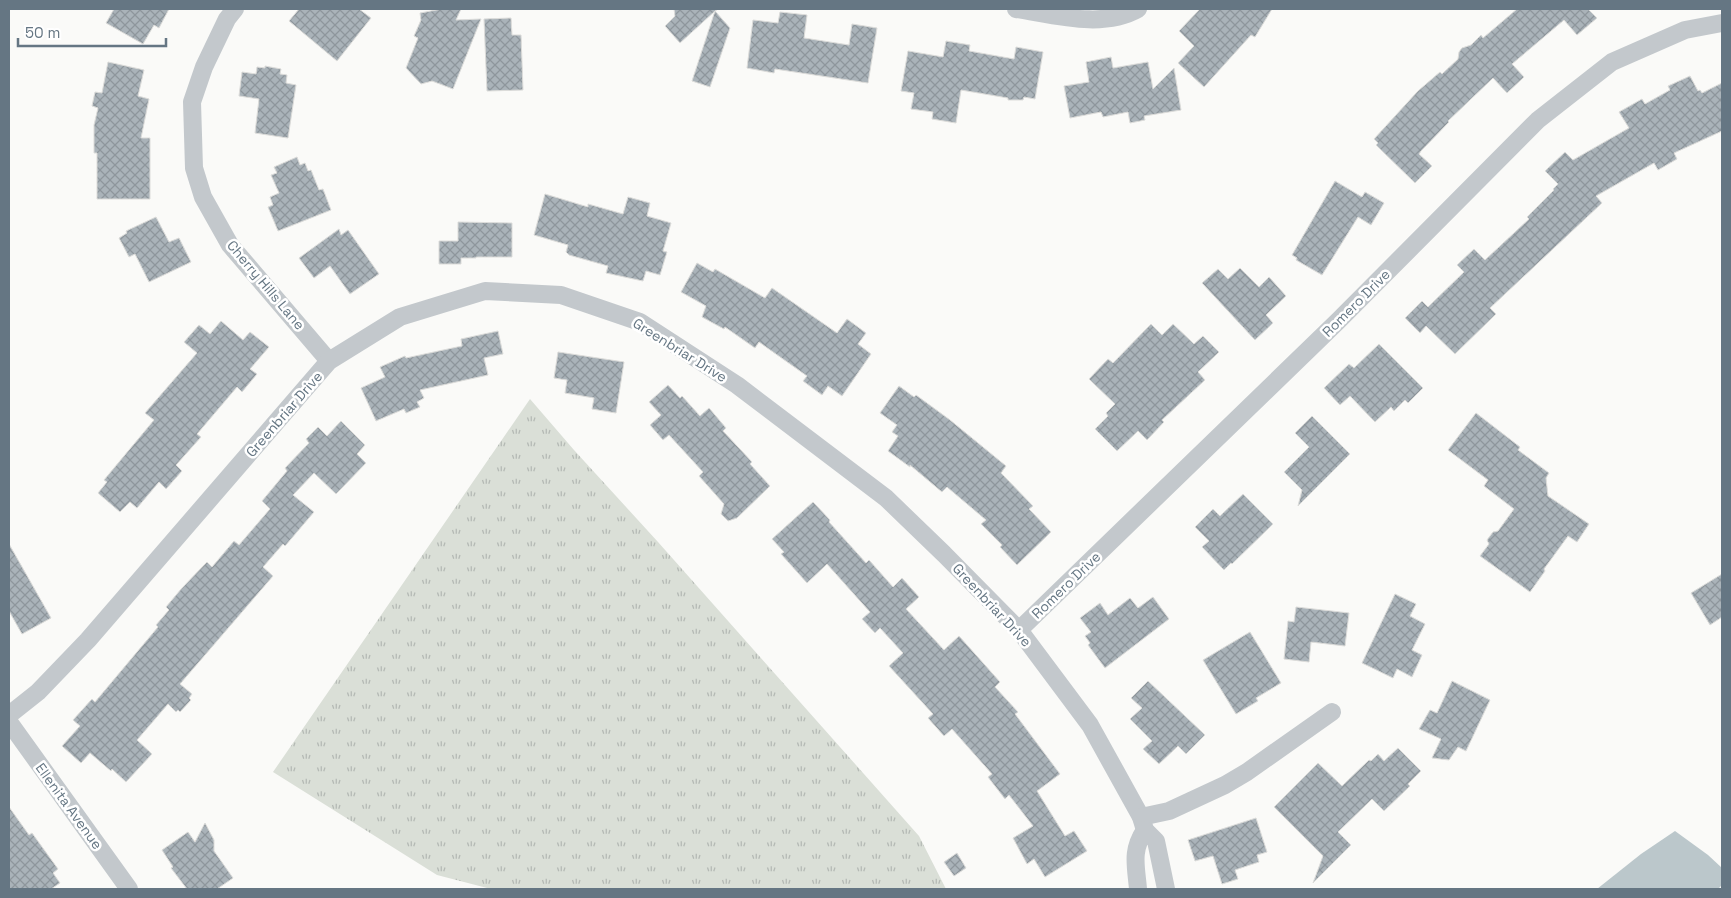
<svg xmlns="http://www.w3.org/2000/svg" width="1731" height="898" font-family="'Space Grotesk',sans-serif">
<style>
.grass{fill:url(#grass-tufts)}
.water{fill:#bbc7cb}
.building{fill:url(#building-cross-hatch);stroke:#dcdcda}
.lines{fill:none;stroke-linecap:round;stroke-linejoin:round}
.minor{stroke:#c3c8cc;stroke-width:18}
.labels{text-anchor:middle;stroke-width:5;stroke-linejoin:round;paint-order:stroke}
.street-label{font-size:14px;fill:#657683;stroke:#fff}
</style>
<defs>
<pattern id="grass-tufts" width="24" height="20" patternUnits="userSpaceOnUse" patternTransform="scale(1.25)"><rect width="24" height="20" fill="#dadfd7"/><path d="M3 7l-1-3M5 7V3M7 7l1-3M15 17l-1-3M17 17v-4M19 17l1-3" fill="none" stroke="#b4b9b4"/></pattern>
<pattern id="building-cross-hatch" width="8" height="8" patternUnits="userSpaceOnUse" patternTransform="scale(1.25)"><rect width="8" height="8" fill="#aab3b9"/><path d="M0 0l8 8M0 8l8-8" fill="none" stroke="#8e969c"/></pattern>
</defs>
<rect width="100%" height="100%" fill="#fafaf8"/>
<polygon class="grass" points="530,399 574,450 658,542 919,836 946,889 491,889 437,875 273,772"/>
<polygon class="water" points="1675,831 1708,855 1722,868 1722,885 1718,889 1597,889 1641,854"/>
<g class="building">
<polygon points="114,9 169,9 159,28 154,25 143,44 106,23"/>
<polygon points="299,9 359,9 371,18 337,61 289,21"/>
<polygon points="442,9 461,9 456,20 481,19 453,89 432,81 421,84 406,68 418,38 414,36 421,20 420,13"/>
<polygon points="674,9 718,9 715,11 730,28 710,87 692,81 715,11 680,43 665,26 675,16"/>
<polygon points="1200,9 1272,9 1255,37 1251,35 1204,87 1178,63 1194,46 1179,31"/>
<polygon points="1517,9 1588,9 1597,18 1577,35 1564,20 1512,64 1524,77 1507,93 1493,78 1448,121 1449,122 1421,151 1419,154 1432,166 1415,183 1376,145 1378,143 1374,139 1418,91 1440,72 1442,74 1458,59 1459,52 1462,48 1471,45 1481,35 1483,38"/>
<polygon points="780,12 807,15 804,38 849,45 852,24 877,28 868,83 775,69 774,73 747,68 753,20 778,23"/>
<polygon points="511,18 512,35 521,35 523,90 487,91 484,19"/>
<polygon points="946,41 970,45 969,51 1014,59 1016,47 1043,52 1035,99 1024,97 1023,100 1008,100 1008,98 961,90 956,123 932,119 933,112 911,109 914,93 901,91 908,51 943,57"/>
<polygon points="1111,57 1113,68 1148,62 1153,89 1174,68 1181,110 1144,116 1145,120 1130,123 1128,112 1103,117 1101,112 1070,118 1064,86 1089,82 1086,62"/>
<polygon points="108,62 144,70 138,96 149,99 141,138 150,138 150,199 97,199 97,153 94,153 94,125 98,108 92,106 95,92 102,93"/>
<polygon points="265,66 281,69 280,74 287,75 286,83 296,85 288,138 255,133 259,99 239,96 242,72 256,74 257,67 265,68"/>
<polygon points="1690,76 1698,91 1700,90 1702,93 1722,83 1722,131 1674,153 1677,159 1658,170 1654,163 1596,196 1602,203 1490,308 1496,314 1455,354 1426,326 1420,333 1405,318 1422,301 1428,307 1464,272 1457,265 1474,249 1485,260 1529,219 1527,217 1554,190 1553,189 1558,184 1545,171 1565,152 1573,160 1629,128 1619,112 1642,99 1645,104 1670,90 1668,86"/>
<polygon points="297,157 300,165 305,163 308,171 311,170 319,190 323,189 331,210 278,231 268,207 273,205 270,197 279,193 271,175 277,173 274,167"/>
<polygon points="1335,181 1362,197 1365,192 1384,203 1371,225 1358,217 1322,275 1296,260 1297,258 1292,255"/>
<polygon points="545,194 588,207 588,204 623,214 628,197 650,203 647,216 671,223 663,251 667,252 660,275 646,271 643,281 606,273 608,266 569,255 566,252 568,245 534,235"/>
<polygon points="156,217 169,242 179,238 191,262 149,282 135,254 129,257 119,238 127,233 126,231"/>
<polygon points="458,222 512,223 512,257 476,257 476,258 461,258 461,264 439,264 439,241 458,241"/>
<polygon points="339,229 341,235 348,230 379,274 350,294 330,266 314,278 299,258"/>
<polygon points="697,263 713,272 715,269 765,298 772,288 837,333 847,319 866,333 858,344 871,354 842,396 828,386 822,395 803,381 807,376 759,342 755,348 725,327 724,329 702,317 706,306 681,292"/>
<polygon points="1240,268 1259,287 1269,277 1286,296 1266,315 1273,323 1255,340 1202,283 1218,269 1228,279"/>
<polygon points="221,321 243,340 250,332 269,347 250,369 257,374 242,392 237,387 197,434 201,437 176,465 182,471 166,489 159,482 137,508 130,502 120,512 98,493 107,482 104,480 154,420 145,413 197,353 184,342 199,325 210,334"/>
<polygon points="1151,324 1162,335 1173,324 1194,344 1203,336 1219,352 1198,372 1205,380 1162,420 1164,422 1147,440 1138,431 1117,451 1095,429 1108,416 1106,413 1115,404 1089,379 1108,359 1113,363"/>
<polygon points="498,331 503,354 484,358 488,375 420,390 424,398 417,402 420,407 406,413 404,409 376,421 361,388 385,377 380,367 405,356 406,358 462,346 461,339"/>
<polygon points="1379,344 1423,388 1408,403 1405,400 1394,411 1391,407 1375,422 1350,396 1340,405 1324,388 1349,364 1354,368"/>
<polygon points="558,352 624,362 616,413 592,409 594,398 565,393 567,380 554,378"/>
<polygon points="668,385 680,398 682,396 700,416 709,408 726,428 723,431 752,462 750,464 770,486 737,518 728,521 721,514 724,504 699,476 703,472 669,435 663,440 650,425 661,415 649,402"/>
<polygon points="899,386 914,397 916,395 950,420 1006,466 1001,473 1033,506 1029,509 1051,532 1017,565 1000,547 1002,545 981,524 986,520 947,487 942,492 910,465 910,467 888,451 898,436 892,432 897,425 880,413"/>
<polygon points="1476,413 1520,447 1518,450 1549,473 1546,478 1548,496 1589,524 1577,542 1568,536 1544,569 1545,571 1530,592 1480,556 1489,544 1487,540 1493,532 1498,531 1514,509 1484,486 1488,480 1448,450"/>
<polygon points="1312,416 1350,454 1298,506 1302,490 1284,472 1309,447 1295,433"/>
<polygon points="341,421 365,445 357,454 366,463 336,494 314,473 293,495 314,512 285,546 283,544 263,567 273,576 180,684 192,694 189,698 191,700 180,712 178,710 176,712 168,704 137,740 152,754 126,782 112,769 111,771 90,753 81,763 62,746 80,726 73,720 92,699 95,702 158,627 156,625 169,610 166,607 182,588 207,562 212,567 234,541 239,545 270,509 262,501 287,471 285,468 309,443 306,439 318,427 327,436"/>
<polygon points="1243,494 1273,524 1232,564 1231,563 1224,570 1202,547 1209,541 1195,527 1213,509 1220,516"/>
<polygon points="813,502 830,520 829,522 866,563 869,560 893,587 902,578 919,597 906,609 944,650 959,636 1000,682 995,687 1018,712 1015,714 1060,774 1037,791 1065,836 1074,831 1087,851 1045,877 1034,859 1027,864 1013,838 1033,826 1009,795 1005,799 988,777 992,774 952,729 944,736 928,718 933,714 889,666 903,653 880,628 875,633 862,619 870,612 827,564 807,583 781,554 784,552 772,539"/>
<polygon points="9,544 51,618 22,634 9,611"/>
<polygon points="1722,574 1722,617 1710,625 1691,593"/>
<polygon points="1395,594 1416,604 1410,616 1425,624 1412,650 1422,655 1412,677 1397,669 1393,678 1362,663"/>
<polygon points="1153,597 1169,619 1105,668 1088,645 1090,643 1085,636 1091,632 1080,618 1100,603 1108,615 1130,598 1138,608"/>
<polygon points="1296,607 1349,613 1345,646 1311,642 1309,662 1284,659 1288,621 1294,622"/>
<polygon points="1250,632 1281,683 1256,698 1258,701 1236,714 1203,660"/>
<polygon points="1148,681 1205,735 1186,754 1178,746 1159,764 1143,749 1152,741 1130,719 1142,708 1131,698"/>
<polygon points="1452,681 1490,700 1466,751 1458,747 1449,760 1432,758 1441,739 1419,729 1430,710 1437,713"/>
<polygon points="1398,748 1421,771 1408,784 1410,786 1384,811 1372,799 1338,832 1351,845 1313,883 1323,856 1274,807 1318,763 1342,786 1369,760 1371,761 1378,754 1384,761"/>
<polygon points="9,807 29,835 32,833 58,869 53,873 60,883 51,889 9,889"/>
<polygon points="1256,818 1267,852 1257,855 1259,862 1235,870 1238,879 1222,884 1213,856 1195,861 1188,840"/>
<polygon points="205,823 214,840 214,851 233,878 217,889 187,889 171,868 173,867 162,850 188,832 195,842"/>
<polygon points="957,853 966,868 954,876 944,862"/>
</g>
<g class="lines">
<g class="minor">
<polyline points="235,9 227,19 204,67 192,102 194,168 203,197 230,245 329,361"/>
<path d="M1016,9C1055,15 1103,29 1138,9"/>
<polyline points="1019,630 1338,321 1538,120 1612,62 1685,30 1722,23"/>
<polyline points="9,715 38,692 88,640 329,361 400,317 485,291 561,295 640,322 737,385 886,498 944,554 1019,630 1090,725 1141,817 1145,830 1156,841 1166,889"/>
<polyline points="9,722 129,889"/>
<polyline points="1141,817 1169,811 1225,785 1247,772 1332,712"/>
<path d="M1138,889C1136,865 1131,851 1145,830"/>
</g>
</g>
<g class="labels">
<g class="street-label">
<text transform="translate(266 285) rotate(50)" y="5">Cherry Hills Lane</text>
<text transform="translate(1356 303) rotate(-45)" y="5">Romero Drive</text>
<text transform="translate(680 350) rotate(32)" y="5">Greenbriar Drive</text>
<text transform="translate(284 414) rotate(-49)" y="5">Greenbriar Drive</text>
<text transform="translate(1066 585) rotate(-44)" y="5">Romero Drive</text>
<text transform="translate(992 605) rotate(47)" y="5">Greenbriar Drive</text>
<text transform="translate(69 806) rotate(54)" y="5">Ellenita Avenue</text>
</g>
</g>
<rect width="1731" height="898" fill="none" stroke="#657683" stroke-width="20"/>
<path d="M18 38v8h148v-8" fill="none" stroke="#657683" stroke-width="2.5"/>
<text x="25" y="38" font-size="15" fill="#657683" stroke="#ffffff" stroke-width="4" paint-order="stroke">50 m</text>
</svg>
